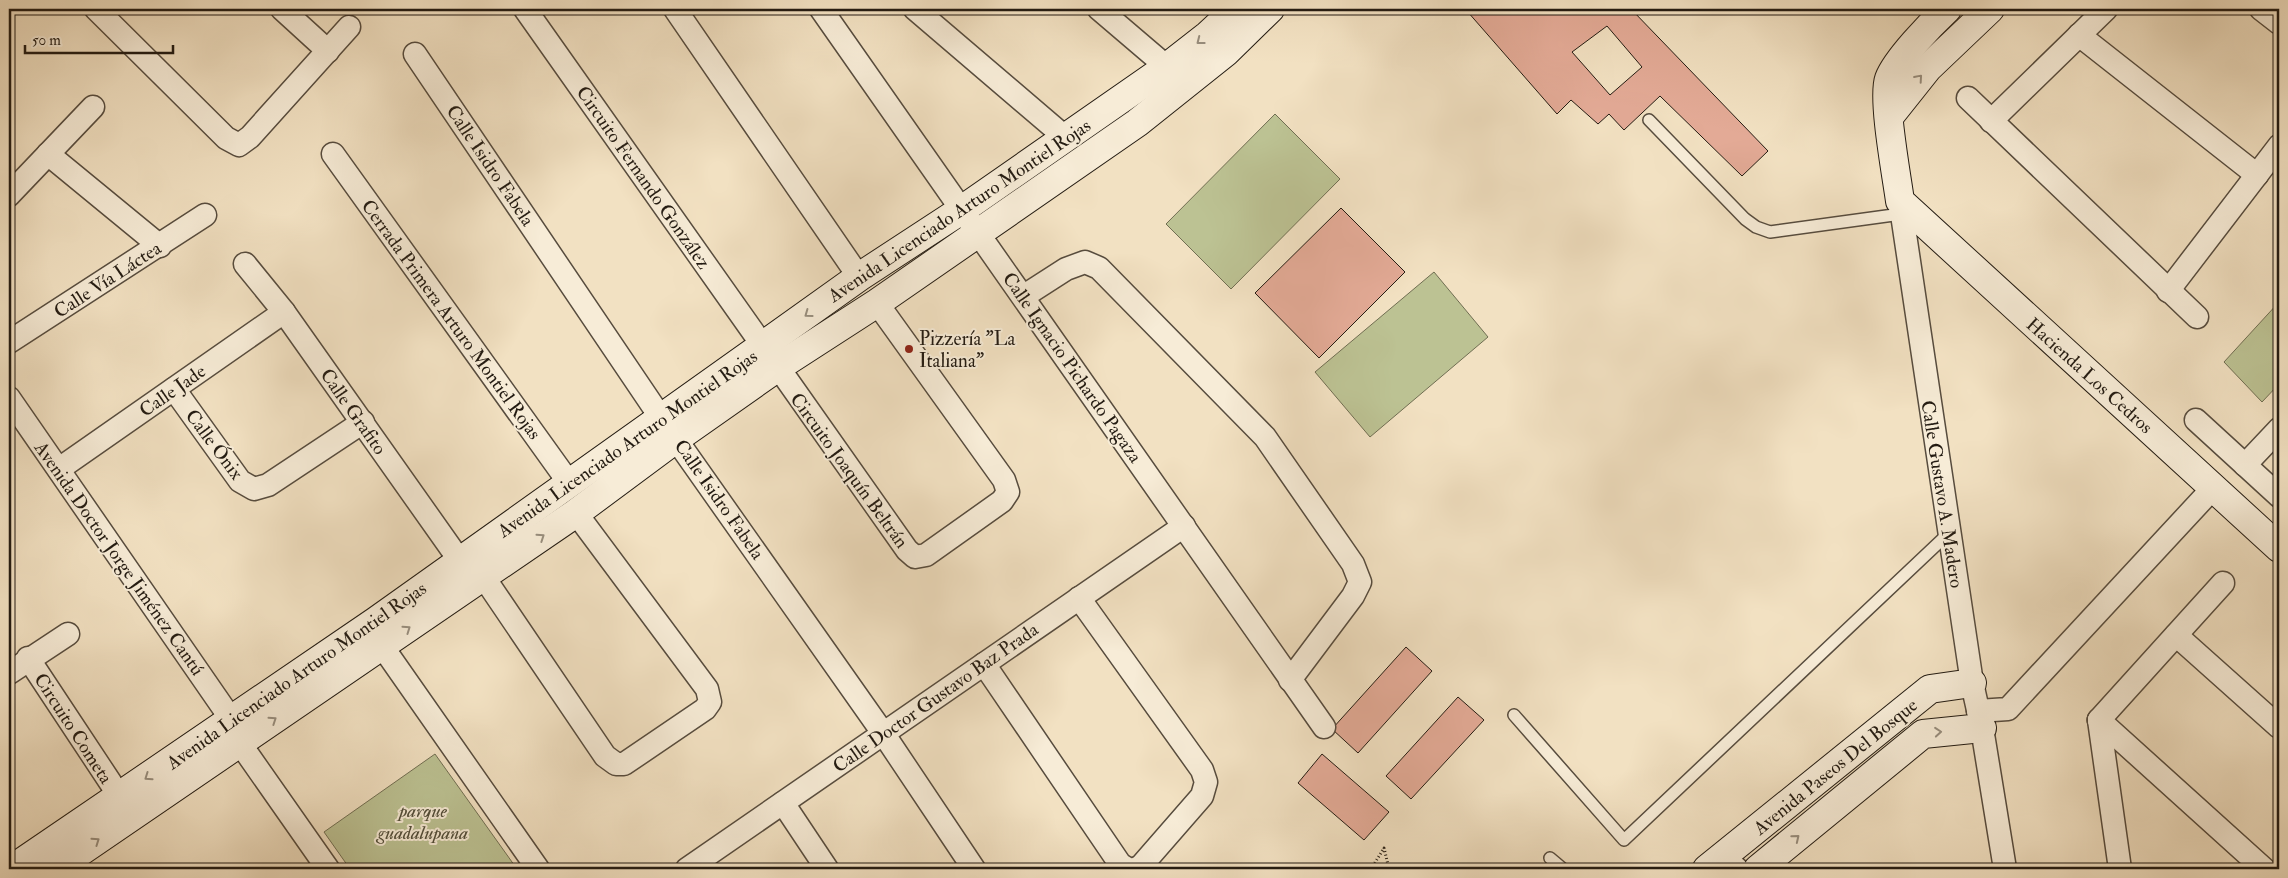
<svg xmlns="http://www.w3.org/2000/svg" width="2288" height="878" font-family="'IM FELL Double Pica',serif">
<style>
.green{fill:#bcc293;stroke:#706e52}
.building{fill:#e3aa96;stroke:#231b12;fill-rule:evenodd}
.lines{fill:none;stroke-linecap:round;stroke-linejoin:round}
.service-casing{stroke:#574c3e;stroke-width:14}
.minor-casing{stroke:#574c3e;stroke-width:25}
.secondary-casing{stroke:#231b12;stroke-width:30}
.path{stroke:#231b12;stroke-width:3;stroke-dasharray:1 2.5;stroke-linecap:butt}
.service{stroke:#f7ecd7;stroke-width:11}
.minor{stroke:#f7ecd7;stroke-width:22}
.secondary{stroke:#f7ecd7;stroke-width:28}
.oneway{stroke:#988e7e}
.poi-dot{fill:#8f2418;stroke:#f7ecd7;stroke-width:2}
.labels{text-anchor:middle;stroke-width:4;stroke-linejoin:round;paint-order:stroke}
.street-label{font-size:19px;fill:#231b12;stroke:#f7ecd7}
.poi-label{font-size:19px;fill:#231b12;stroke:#f7ecd7;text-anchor:start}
.park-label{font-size:19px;font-style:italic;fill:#514d39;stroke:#f7ecd7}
</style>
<rect width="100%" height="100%" fill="#f2e1c2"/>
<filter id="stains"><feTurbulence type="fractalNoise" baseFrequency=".004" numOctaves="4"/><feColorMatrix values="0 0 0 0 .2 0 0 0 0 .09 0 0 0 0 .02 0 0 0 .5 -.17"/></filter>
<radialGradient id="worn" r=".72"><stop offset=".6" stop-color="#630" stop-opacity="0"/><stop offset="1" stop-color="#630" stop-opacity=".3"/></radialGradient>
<g class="green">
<polygon points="1275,114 1340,179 1231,289 1166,224"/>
<polygon points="1434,272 1488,337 1370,437 1315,372"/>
<polygon points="2279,302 2279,384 2262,402 2224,362"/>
<polygon points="435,754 517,869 350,869 324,832"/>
</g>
<g class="building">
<path d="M1470,9H1631L1768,151L1742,176L1660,96L1624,130L1609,114L1598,124L1571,100L1557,114L1467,11ZM1607,26L1642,67L1610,95L1572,52Z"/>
<polygon points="1341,208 1405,272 1319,358 1255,293"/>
<polygon points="1406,647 1432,671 1358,753 1332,729"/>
<polygon points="1458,697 1484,720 1411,799 1386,776"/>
<polygon points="1322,754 1389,812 1364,840 1298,783"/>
</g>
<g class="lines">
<defs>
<g id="service">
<polyline points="1649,120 1745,219 1756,227 1770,232 1901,214"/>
<polyline points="1514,715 1624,840 1949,533"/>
<polyline points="1550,858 1563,869"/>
</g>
<g id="minor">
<polyline points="96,9 226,138 239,145 250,137 349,27"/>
<polyline points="282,9 328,51"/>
<polyline points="525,9 763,346"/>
<polyline points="675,9 859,277"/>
<polyline points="821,9 1324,727"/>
<polyline points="915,9 1066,138"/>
<polyline points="1099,9 1167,67"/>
<polyline points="2261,9 2279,23"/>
<polyline points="2079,35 2257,175"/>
<polyline points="415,54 661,418 883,733 974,869"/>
<polyline points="1968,98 2197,317"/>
<polyline points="1991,121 2106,9"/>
<polyline points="48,154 160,246"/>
<polyline points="333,154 570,484"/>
<polyline points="9,195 93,107"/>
<polyline points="1900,201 1972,683 1982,728 2005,869"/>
<polyline points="245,264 284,312 460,561"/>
<polyline points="2168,291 2279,146"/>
<polyline points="1024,296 1066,269 1085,262 1099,268 1265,437 1353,564 1360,582 1353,596 1290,680"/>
<polyline points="9,342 205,215"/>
<polyline points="778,367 907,550 915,557 926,555 1002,501 1008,492 1004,480 877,303"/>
<polyline points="174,389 240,481 254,489 268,485 363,422"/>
<polyline points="9,398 231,719"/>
<polyline points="2196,420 2279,496"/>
<polyline points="2245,465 2279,429"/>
<polyline points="59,469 284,312"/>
<polyline points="483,576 605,756 616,764 624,764 705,709 710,702 707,689 576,513"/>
<polyline points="1079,598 1202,770 1206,782 1202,796 1141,866 1135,869"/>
<polyline points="2176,635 2279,727"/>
<polyline points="382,646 538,869"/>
<polyline points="28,658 120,797"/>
<polyline points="984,664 1120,864 1128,869"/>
<polyline points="9,673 68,634"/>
<polyline points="1978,711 2008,709 2213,488"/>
<polyline points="2099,720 2264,869"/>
<polyline points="2099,720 2223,583"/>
<polyline points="2099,720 2120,869"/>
<polyline points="239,742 328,869"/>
<polyline points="783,803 827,869"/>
<polyline points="1723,856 1737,869"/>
<polyline points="687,869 1184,526"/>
</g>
<g id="secondary">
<path d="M1947,9C1931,24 1896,60 1889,79C1882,98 1897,178 1900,201L2279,548"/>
<polyline points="1889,117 1928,68 1990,9"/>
<polyline points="12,869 376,621 859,277 963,209 1167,67 1208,35 1236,9"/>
<polyline points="55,869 576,513 677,438 778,367 877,303 1137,123 1226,52 1270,9"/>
<polyline points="1707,869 1930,689 1972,683"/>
<polyline points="1758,869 1923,734 1982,728"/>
</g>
</defs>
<use href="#service" class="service-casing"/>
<use href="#minor" class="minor-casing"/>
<use href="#secondary" class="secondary-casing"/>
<polyline class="path" points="1371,869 1384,848 1389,869"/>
<use href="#service" class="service"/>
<use href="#minor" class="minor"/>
<use href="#secondary" class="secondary"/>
</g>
<defs><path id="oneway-chevron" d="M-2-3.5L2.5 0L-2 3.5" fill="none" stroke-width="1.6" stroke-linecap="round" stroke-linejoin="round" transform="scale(1.25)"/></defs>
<g class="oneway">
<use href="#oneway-chevron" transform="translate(1200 41) rotate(142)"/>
<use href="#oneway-chevron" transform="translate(1919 78) rotate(-49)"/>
<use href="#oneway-chevron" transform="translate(808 314) rotate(144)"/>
<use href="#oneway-chevron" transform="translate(541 537) rotate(-34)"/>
<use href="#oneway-chevron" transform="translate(407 629) rotate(-35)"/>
<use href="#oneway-chevron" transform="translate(273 720) rotate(-34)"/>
<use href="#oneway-chevron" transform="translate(1938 732) rotate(-5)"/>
<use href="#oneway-chevron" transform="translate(148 777) rotate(145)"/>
<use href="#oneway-chevron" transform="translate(1796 838) rotate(-39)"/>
<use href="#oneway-chevron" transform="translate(96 841) rotate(-35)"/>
</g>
<circle class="poi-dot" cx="909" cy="349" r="5"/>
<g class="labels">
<g class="street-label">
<text transform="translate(491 165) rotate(56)" y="7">Calle Isidro Fabela</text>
<text transform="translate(644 177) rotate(55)" y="7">Circuito Fernando González</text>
<text transform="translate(959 210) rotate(-34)" y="7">Avenida Licenciado Arturo Montiel Rojas</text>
<text transform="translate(107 279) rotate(-33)" y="7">Calle Vía Láctea</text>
<text transform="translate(452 319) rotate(54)" y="7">Cerrada Primera Arturo Montiel Rojas</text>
<text transform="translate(1073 367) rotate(55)" y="7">Calle Ignacio Pichardo Pagaza</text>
<text transform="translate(2090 375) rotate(42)" y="7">Hacienda Los Cedros</text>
<text transform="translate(172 390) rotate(-35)" y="7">Calle Jade</text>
<text transform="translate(354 411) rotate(55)" y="7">Calle Grafito</text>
<text transform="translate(627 443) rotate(-35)" y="7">Avenida Licenciado Arturo Montiel Rojas</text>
<text transform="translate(215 444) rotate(53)" y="7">Calle Ónix</text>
<text transform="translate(850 470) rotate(54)" y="7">Circuito Joaquín Beltrán</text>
<text transform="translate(1943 494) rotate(81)" y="7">Calle Gustavo A. Madero</text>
<text transform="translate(720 499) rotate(55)" y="7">Calle Isidro Fabela</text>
<text transform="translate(120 558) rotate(55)" y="7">Avenida Doctor Jorge Jiménez Cantú</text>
<text transform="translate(296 675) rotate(-35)" y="7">Avenida Licenciado Arturo Montiel Rojas</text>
<text transform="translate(935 697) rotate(-35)" y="7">Calle Doctor Gustavo Baz Prada</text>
<text transform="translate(74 728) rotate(57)" y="7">Circuito Cometa</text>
<text transform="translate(1835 766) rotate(-39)" y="7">Avenida Paseos Del Bosque</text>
</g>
<g class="poi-label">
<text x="919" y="345">Pizzería "La<tspan x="919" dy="22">Italiana"</tspan></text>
</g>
<g class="park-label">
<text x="423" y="817">parque<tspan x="423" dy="22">guadalupana</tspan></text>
</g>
</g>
<rect width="2288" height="878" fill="none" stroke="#f2e1c2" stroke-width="30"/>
<rect x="10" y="10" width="2268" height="858" fill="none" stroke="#231b12" stroke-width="2.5"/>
<rect x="15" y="15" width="2258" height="848" fill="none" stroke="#231b12"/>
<path d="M25 45v8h148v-8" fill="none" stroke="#231b12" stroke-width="2.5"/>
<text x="32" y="45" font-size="15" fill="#231b12" stroke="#f7ecd7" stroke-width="4" paint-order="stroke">50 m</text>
<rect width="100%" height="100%" filter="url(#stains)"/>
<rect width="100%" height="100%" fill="url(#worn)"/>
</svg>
